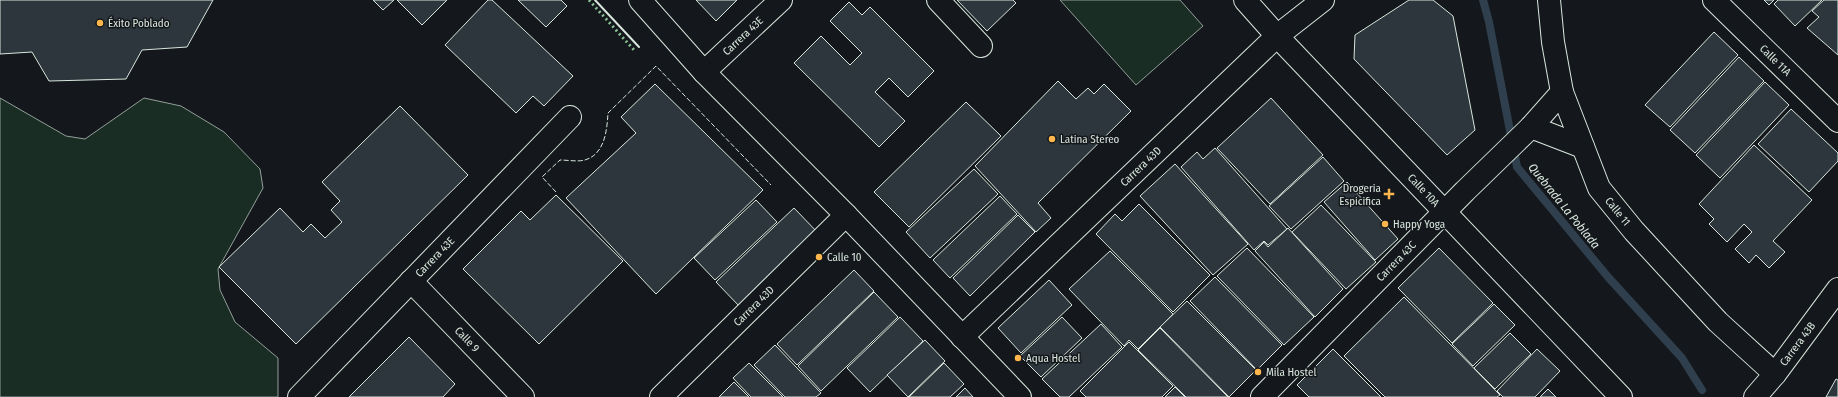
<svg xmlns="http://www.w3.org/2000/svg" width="1838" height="397" font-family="'Fira Sans Condensed',sans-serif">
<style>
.green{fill:#1a2d24;stroke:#939e99}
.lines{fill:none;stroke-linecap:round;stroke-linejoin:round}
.stream{stroke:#2f3f4d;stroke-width:8}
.building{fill:#2c363c;stroke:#d8e6dc}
.street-casing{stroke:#d8e6dc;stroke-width:24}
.secondary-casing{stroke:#d8e6dc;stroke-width:24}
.street{stroke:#14181c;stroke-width:22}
.secondary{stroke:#14181c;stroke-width:22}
.hedge{stroke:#8ac095;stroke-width:3;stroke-dasharray:2 3;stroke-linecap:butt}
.fence{stroke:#d8e6dc;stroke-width:1;stroke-dasharray:5 2;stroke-linecap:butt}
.wall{stroke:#d8e6dc;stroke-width:2}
.poi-dot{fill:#ffb74d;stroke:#14181c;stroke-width:1.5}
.labels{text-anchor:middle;stroke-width:3;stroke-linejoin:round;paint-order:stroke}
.poi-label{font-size:11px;fill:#d8e6dc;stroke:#14181c;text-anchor:start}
.street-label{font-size:11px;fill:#d8e6dc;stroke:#14181c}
.water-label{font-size:12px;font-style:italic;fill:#d8e6dc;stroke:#14181c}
</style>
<rect width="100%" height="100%" fill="#14181c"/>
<g class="green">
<polygon points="1060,0 1180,0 1203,26 1136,85"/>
<polygon points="0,98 66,136 85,139 144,98 181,106 224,132 260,169 263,188 218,269 220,290 235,322 278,358 278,397 0,397"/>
</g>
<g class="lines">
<polyline class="stream" points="1483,0 1489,22 1517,167 1608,277 1682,358 1702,390"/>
</g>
<g class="building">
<polygon points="0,0 213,0 187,47 142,50 126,79 49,81 32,52 0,54"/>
<polygon points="373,0 394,0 383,10"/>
<polygon points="397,0 447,0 422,25"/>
<polygon points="488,0 492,0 573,76 544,106 533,96 516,113 445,45"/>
<polygon points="518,0 561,0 567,6 546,27"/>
<polygon points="696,0 737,0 716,21"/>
<polygon points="957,0 1013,0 1016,3 987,31"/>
<polygon points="1409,0 1433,0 1453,16 1475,130 1447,155 1354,59 1355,35"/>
<polygon points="1764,0 1774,0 1769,5"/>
<polygon points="1778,0 1822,0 1795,26 1774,4"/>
<polygon points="1824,0 1838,0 1838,55 1807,28 1819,17 1812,11"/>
<polygon points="849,2 862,15 870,7 934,71 908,97 889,78 875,92 905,121 879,147 794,63 821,36 850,65 862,53 830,21"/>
<polygon points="1714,32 1738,55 1670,127 1645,105"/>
<polygon points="1739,57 1764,81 1695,153 1670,130"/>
<polygon points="1058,81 1076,99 1088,88 1094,94 1104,84 1131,111 1038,203 1051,218 1036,232 975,166"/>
<polygon points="1765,82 1789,105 1720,178 1696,155"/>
<polygon points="655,84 763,190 656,294 566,198 636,133 621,117"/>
<polygon points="1271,98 1323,155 1270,204 1217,148"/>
<polygon points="966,102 1001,136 909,227 874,192"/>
<polygon points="400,106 468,175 296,344 219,267 280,208 303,232 311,224 325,238 342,222 331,210 340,201 322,182"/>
<polygon points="1791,109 1838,153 1838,161 1809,192 1758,144"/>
<polygon points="1754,145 1812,200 1773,241 1785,252 1769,268 1756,255 1749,263 1735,249 1752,232 1744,224 1727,242 1709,224 1714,219 1699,204"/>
<polygon points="1215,148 1287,229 1268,245 1264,241 1254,250 1181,167 1197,152 1203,159"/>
<polygon points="1323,157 1344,181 1291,229 1269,206"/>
<polygon points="1175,164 1248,244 1213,275 1140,196"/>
<polygon points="974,169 998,194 930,258 906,232"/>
<polygon points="1347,182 1398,239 1375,260 1324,202"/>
<polygon points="556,195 623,261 539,344 463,269 521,211 530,220"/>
<polygon points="1000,196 1017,214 950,278 933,260"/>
<polygon points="756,200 777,222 715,280 694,258"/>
<polygon points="1139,204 1210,275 1173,312 1096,234 1115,214 1122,221"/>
<polygon points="1321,205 1376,262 1346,289 1292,232"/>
<polygon points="794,208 819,234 741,308 716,282"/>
<polygon points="1018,215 1035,232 970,296 953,278"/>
<polygon points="1288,228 1343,289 1315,317 1255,251 1264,242 1268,247"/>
<polygon points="1247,248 1314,317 1284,345 1217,276"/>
<polygon points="1439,248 1493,303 1452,343 1398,288"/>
<polygon points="1110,251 1173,314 1138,349 1129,340 1124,346 1069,289"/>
<polygon points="854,270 874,291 797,365 777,344"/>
<polygon points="1215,277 1282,345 1257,370 1190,301"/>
<polygon points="1049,280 1072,305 1021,353 998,328"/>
<polygon points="874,292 898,317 821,391 798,366"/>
<polygon points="1404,297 1500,395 1497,397 1385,397 1344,356"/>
<polygon points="1187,301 1256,370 1229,397 1160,327"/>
<polygon points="1494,304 1515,325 1473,366 1452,344"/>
<polygon points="900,317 923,341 870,392 847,368"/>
<polygon points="1062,317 1082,338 1041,377 1020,356"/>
<polygon points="1101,324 1122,347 1069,397 1060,397 1042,379"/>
<polygon points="1160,328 1228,397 1186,397 1138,350"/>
<polygon points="1510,333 1531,354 1495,389 1474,368"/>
<polygon points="409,337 455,384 443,397 349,397"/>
<polygon points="925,340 945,361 908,397 887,375"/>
<polygon points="1129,342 1173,386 1162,397 1086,397 1080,391"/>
<polygon points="775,345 821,393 816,397 785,397 754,365"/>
<polygon points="1333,349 1381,397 1309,397 1297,385"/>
<polygon points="1537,349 1560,371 1535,397 1503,397 1497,391"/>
<polygon points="749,363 783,397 751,397 733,378"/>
<polygon points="944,363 964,384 950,397 909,397"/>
<polygon points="1836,379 1838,380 1838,397 1826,397"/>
<polygon points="734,382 749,397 719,397"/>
<polygon points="1175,387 1185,397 1165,397"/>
<polygon points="965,388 973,397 956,397"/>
<polygon points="1548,389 1556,397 1540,397"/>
</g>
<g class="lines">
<defs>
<g id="street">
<polyline points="938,0 981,46"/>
<path id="s1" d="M1549,0L1553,42L1562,92L1599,188L1634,231L1718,322L1775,374"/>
<path id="s2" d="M1714,0L1838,121"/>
<path id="s3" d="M704,72L781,0"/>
<polyline points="1531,127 1583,147"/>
<path id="s4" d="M411,281L523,397"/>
<path id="s5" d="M962,337L1277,36L1323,0"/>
<path id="s6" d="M299,397L570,117"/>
<path id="s7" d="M661,397L846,215"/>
<path id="s8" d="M1262,397L1465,191L1531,127L1562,92"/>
<path id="s9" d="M1755,397L1775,374L1838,289"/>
</g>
<g id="secondary">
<polyline points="640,0 704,72 846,215 1020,397"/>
<path id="s10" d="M1245,0L1277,36L1621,397"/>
</g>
</defs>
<use href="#street" class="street-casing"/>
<use href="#secondary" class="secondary-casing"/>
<use href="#street" class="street"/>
<use href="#secondary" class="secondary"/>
<polyline class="hedge" points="589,0 634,50"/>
<path class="fence" d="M556,192L542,177L560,160C567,160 578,162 585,160C605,154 607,130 608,113L656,66L771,185"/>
<polyline class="wall" points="595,0 639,47"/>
</g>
<g class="poi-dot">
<circle cx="100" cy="23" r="4"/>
<circle cx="1052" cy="139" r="4"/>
<path d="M1387 188h4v4h4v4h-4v4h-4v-4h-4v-4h4z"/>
<circle cx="1385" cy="224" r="4"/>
<circle cx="819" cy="257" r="4"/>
<circle cx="1018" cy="358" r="4"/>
<circle cx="1258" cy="372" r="4"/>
</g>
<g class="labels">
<g class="poi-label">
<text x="108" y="27">Éxito Poblado</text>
<text x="1060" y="143">Latina Stereo</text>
<text x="1381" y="192" text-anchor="end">Drogeria<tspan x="1381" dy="13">Espicifica</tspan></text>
<text x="1393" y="228">Happy Yoga</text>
<text x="827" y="261">Calle 10</text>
<text x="1026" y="362">Aqua Hostel</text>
<text x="1266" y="376">Mila Hostel</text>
</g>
<g class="street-label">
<text dy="4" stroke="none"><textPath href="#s3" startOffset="53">Carrera 43E</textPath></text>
<text dy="4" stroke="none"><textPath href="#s2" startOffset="86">Calle 11A</textPath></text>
<text dy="4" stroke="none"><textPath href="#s5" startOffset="247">Carrera 43D</textPath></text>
<text dy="4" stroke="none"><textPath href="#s10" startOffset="261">Calle 10A</textPath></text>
<text dy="4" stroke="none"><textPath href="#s1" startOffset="226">Calle 11</textPath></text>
<text dy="4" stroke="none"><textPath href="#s6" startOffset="195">Carrera 43E</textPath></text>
<text dy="4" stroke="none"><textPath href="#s8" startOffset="191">Carrera 43C</textPath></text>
<text dy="4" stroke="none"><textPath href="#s7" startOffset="130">Carrera 43D</textPath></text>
<text dy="4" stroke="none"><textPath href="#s4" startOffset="81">Calle 9</textPath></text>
<text dy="4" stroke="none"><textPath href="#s9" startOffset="68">Carrera 43B</textPath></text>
</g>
<g class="water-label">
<text transform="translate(1564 206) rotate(51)" y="4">Quebrada La Poblada</text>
</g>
</g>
</svg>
